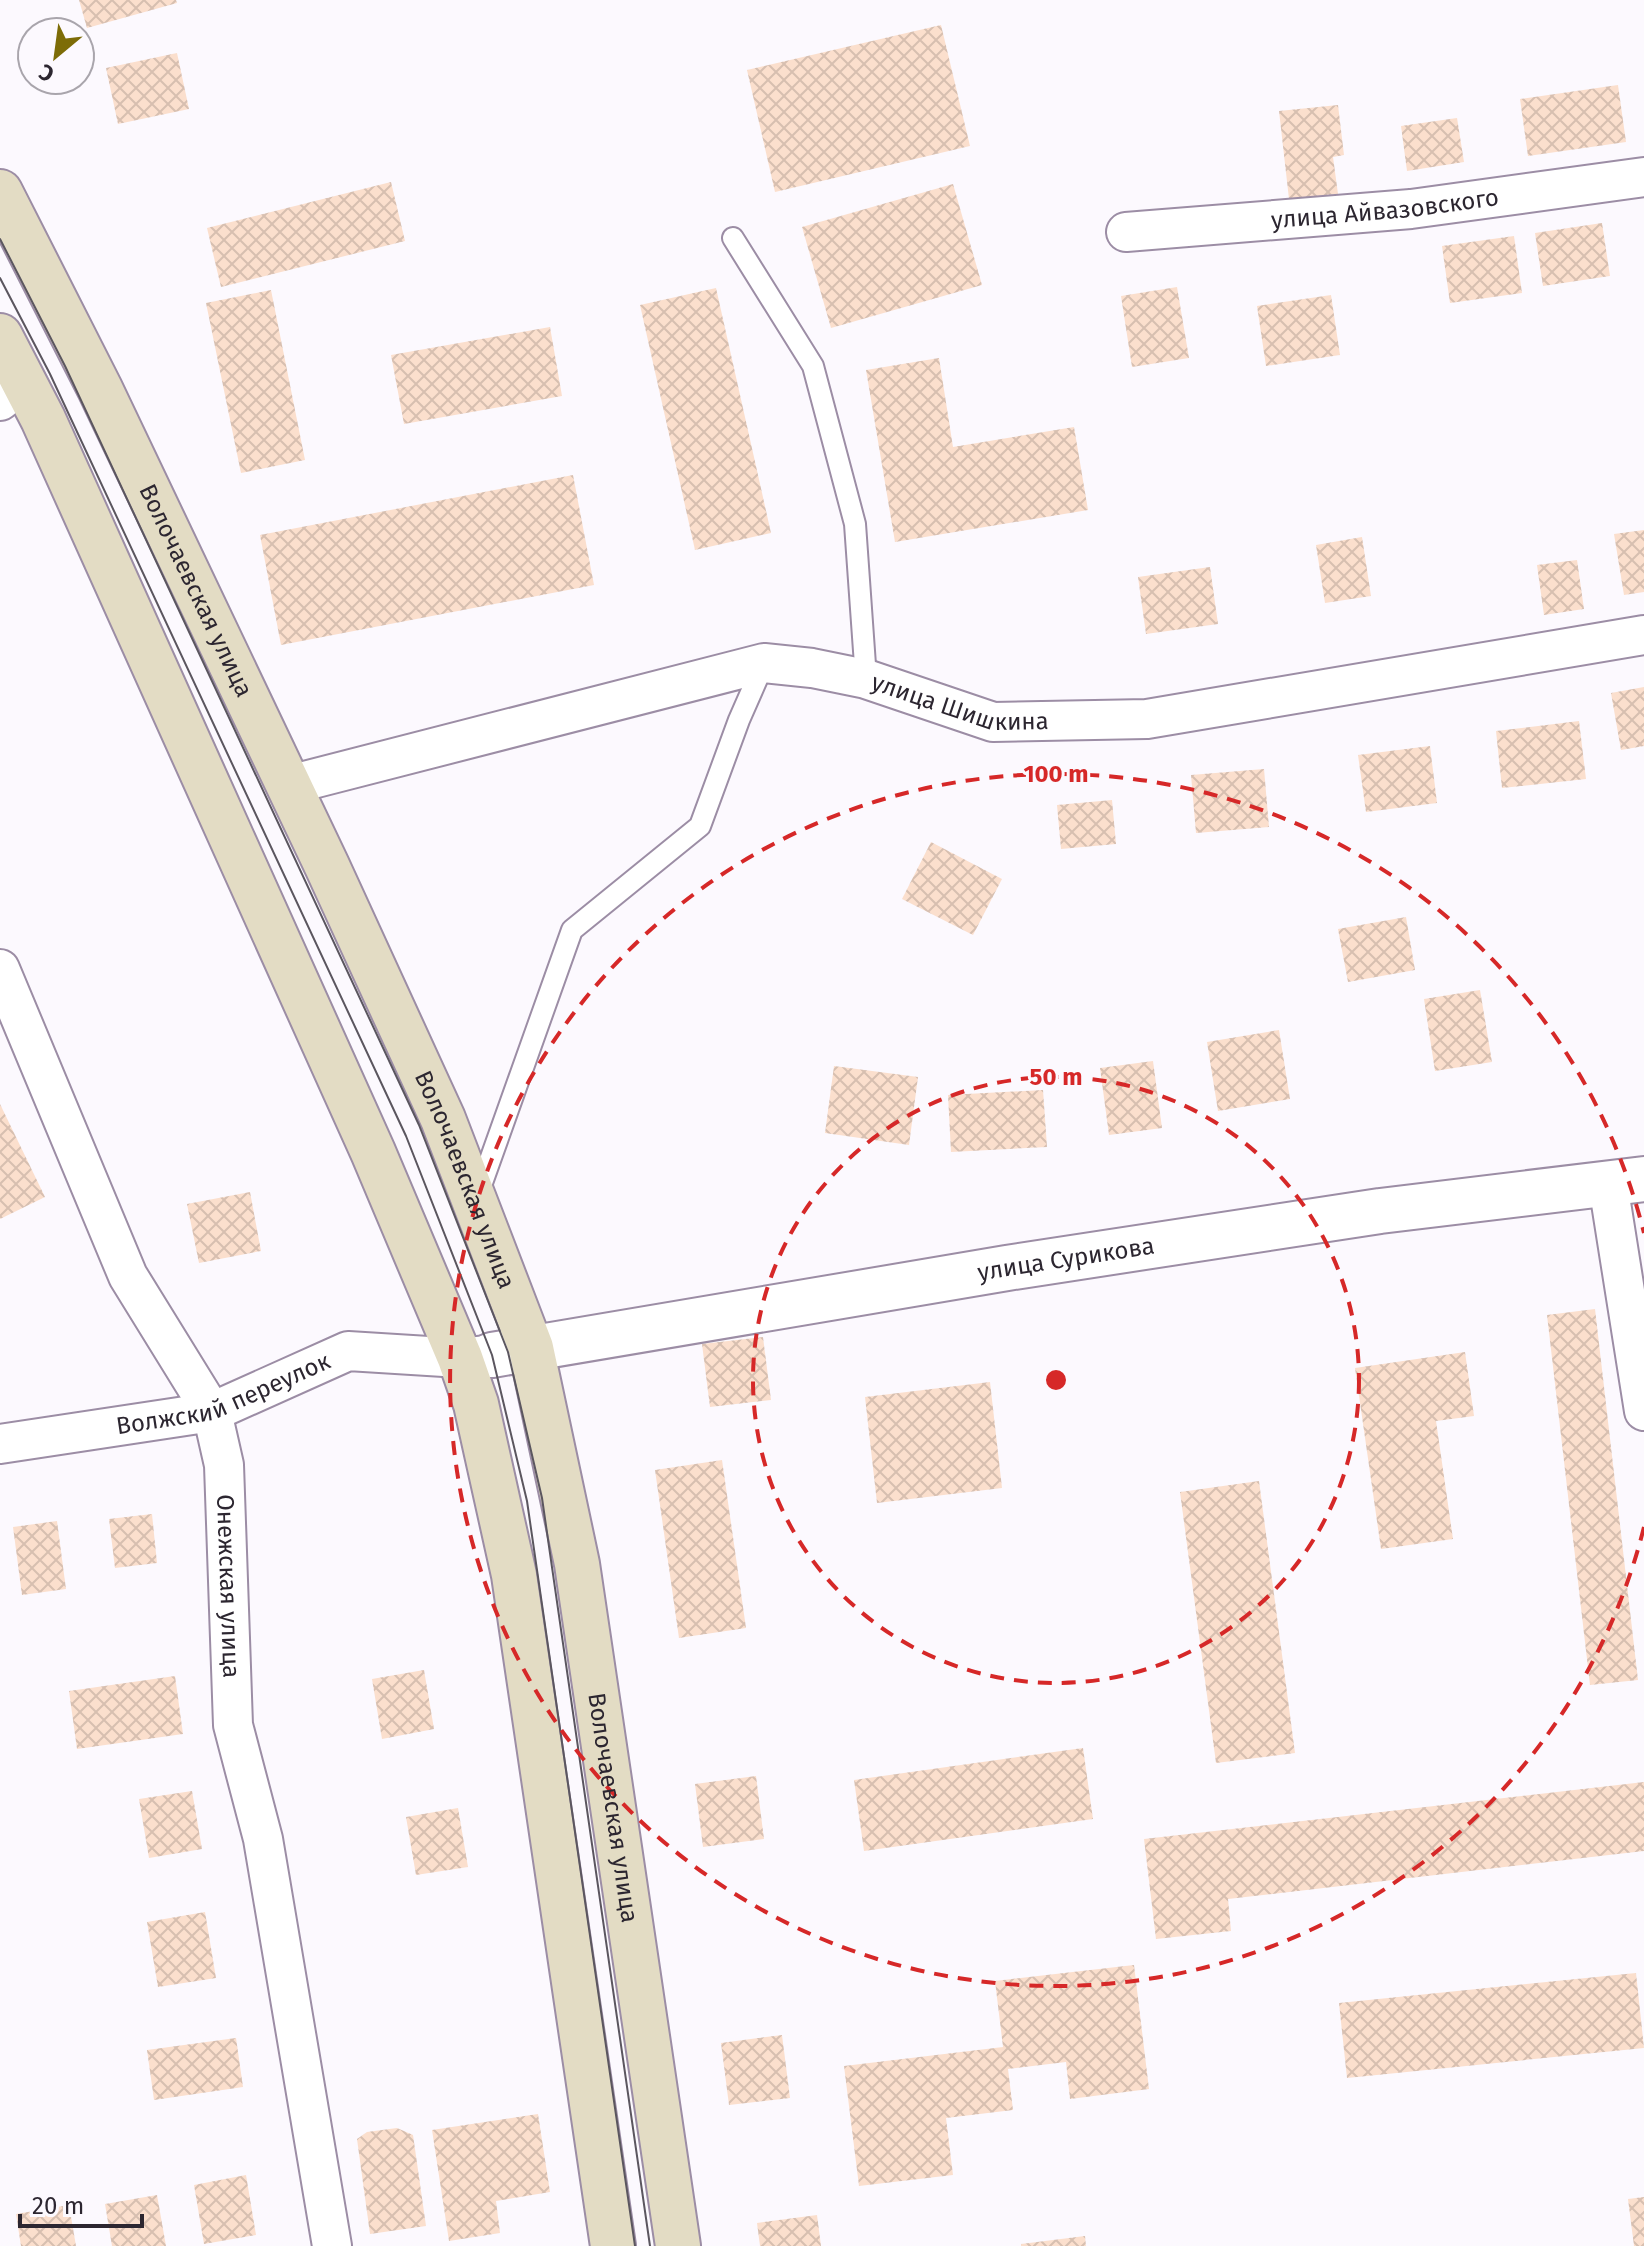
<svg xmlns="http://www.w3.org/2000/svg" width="1644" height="2246" font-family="'Fira Sans',sans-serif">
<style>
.building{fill:url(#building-cross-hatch)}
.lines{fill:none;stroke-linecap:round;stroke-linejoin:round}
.service-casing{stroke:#9c8da5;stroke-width:24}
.minor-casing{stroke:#9c8da5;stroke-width:42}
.tertiary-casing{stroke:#9c8da5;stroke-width:48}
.secondary-casing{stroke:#9c8da5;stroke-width:48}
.service{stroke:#fff;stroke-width:20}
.minor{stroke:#fff;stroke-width:38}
.tertiary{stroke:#fff;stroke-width:44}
.secondary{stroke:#e3dcc4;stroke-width:44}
.tram{stroke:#5b565f;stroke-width:2}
.ring{fill:none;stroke:#d62828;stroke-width:4;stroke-dasharray:14 10}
.labels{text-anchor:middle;stroke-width:6;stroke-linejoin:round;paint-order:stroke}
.street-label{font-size:24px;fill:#2c2630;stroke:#fcf9fe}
.centre{fill:#d62828;stroke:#fcf9fe;stroke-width:4}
.ring-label{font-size:24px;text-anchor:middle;font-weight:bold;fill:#d62828;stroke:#fcf9fe;stroke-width:6;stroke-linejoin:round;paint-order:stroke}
</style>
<defs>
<pattern id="building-cross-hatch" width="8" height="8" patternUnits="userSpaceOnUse" patternTransform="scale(2)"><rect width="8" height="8" fill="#fbdfcd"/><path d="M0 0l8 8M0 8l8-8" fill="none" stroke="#d7bfb0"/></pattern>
</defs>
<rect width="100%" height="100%" fill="#fcf9fe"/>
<g class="building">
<polygon points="79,0 176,0 177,3 87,28"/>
<polygon points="941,25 970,146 775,192 747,70"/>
<polygon points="177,53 189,109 118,124 106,68"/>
<polygon points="1618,85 1626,142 1528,156 1520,99"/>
<polygon points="1338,105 1344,155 1333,157 1338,194 1289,199 1279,111"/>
<polygon points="1457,118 1464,162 1407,171 1401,126"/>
<polygon points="391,182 405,241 221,287 207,228"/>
<polygon points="953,184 982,285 831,328 802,227"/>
<polygon points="1602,223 1610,276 1543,286 1535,233"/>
<polygon points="1514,236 1522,293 1450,303 1442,246"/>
<polygon points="1177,287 1189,358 1132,367 1121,296"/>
<polygon points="716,288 771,533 695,550 640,305"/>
<polygon points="271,290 305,460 241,473 206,303"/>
<polygon points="1331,295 1340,355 1266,366 1257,306"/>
<polygon points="550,327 562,396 404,424 391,355"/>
<polygon points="939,358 953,447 1074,427 1088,510 895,542 866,370"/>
<polygon points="573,475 594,585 281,645 260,535"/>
<polygon points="1644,530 1644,592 1624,595 1614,534"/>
<polygon points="1362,537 1371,596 1325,603 1316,545"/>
<polygon points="1577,560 1584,609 1544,615 1537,565"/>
<polygon points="1210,567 1218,624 1146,634 1138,577"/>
<polygon points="1644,687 1644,746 1621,750 1611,693"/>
<polygon points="1579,721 1586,779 1502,788 1496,731"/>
<polygon points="1430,746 1437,803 1366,812 1358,755"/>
<polygon points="1264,769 1269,827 1196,833 1191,775"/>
<polygon points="1112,800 1116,844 1061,849 1057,805"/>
<polygon points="931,842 1002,879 973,935 902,899"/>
<polygon points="1406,917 1415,970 1348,982 1338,929"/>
<polygon points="1480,990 1492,1062 1435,1071 1424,999"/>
<polygon points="1279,1030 1290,1099 1218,1111 1207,1042"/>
<polygon points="1153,1061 1162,1128 1109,1135 1100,1068"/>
<polygon points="834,1066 918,1077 909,1145 825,1133"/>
<polygon points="1043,1090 1047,1147 951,1152 948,1095"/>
<polygon points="0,1104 45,1197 0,1219"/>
<polygon points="250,1192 261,1251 199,1263 187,1204"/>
<polygon points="1595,1309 1638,1680 1590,1685 1547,1315"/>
<polygon points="763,1337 771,1400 710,1407 702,1344"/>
<polygon points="1465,1352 1474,1416 1436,1421 1453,1539 1381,1549 1355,1368"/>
<polygon points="990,1382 1002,1488 877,1503 865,1397"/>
<polygon points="722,1460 746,1628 679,1638 655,1470"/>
<polygon points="1259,1481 1295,1753 1216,1763 1180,1492"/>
<polygon points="152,1514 157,1563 115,1568 109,1519"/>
<polygon points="57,1521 66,1589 22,1595 13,1527"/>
<polygon points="424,1670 434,1729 382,1739 372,1679"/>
<polygon points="175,1676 183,1734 77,1749 69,1691"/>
<polygon points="1083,1748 1093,1819 864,1851 854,1780"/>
<polygon points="756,1776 764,1839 703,1847 695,1784"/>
<polygon points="1644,1782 1644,1851 1228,1899 1231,1931 1156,1939 1144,1839"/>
<polygon points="192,1791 202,1849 149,1858 139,1799"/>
<polygon points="458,1808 468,1867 416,1875 406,1817"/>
<polygon points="205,1912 216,1978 158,1987 147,1922"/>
<polygon points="1134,1965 1149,2089 1070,2099 1066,2062 1008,2069 1013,2110 946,2118 953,2175 859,2186 844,2066 1003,2047 995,1981"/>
<polygon points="1636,1973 1644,2048 1347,2078 1339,2003"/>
<polygon points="782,2035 790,2098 729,2105 721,2043"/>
<polygon points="236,2038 243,2087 154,2100 147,2050"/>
<polygon points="538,2114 550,2192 496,2201 500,2233 449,2241 432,2130"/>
<polygon points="397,2128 413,2135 426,2226 370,2234 357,2139 367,2132"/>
<polygon points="246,2175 256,2235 204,2244 194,2185"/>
<polygon points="157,2195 166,2246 112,2246 105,2204"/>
<polygon points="1644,2197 1644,2246 1634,2246 1628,2199"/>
<polygon points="69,2205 76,2246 21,2246 16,2214"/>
<polygon points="817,2215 821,2246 760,2246 757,2223"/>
<polygon points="1085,2236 1086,2246 1021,2246 1021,2244"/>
</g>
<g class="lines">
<defs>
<g id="service">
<polyline points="733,238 813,366 855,524 866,679"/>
<polyline points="478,1194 572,930 700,826 739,720 764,663"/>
</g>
<g id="minor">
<path id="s1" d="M1126,232L1411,209L1644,177"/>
<polyline points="0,401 24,382"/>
<path id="s2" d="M289,785L764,663L812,668L866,679L993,722L1147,719L1644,635"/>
<path id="s3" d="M0,969L128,1276L212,1412L224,1465L233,1725L263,1839L332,2246"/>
<polyline points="1608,1184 1644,1411"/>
<path id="s4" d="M0,1444L212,1412L348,1351L460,1358L485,1355"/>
</g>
<g id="tertiary">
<path id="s5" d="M492,1355L1007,1268L1380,1211L1644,1179"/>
</g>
<g id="secondary">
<path id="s6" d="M0,192L100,389L327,866L443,1119L531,1348L577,1564L678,2246"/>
<polyline points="0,336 43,419 373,1152 460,1358 476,1404 514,1575 613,2246"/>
</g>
</defs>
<use href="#service" class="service-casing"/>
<use href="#minor" class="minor-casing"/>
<use href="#tertiary" class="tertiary-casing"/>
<use href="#secondary" class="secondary-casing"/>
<use href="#service" class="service"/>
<use href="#minor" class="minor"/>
<use href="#tertiary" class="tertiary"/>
<use href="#secondary" class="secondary"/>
<g class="tram">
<polyline points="0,239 65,366 419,1125 508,1352 542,1498 650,2246"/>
<polyline points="0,278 50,374 406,1136 492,1355 527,1501 635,2246"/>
</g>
</g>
<g class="ring">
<circle cx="1056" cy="1380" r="303"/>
<path d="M1644 1527A606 606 0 1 1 1644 1233"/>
</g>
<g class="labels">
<g class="street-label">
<text dy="8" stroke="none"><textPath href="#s1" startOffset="260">улица Айвазовского</textPath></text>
<text dy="8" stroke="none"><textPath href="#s6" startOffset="444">Волочаевская улица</textPath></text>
<text dy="8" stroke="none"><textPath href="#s2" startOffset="692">улица Шишкина</textPath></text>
<text dy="8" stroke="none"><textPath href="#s6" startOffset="1092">Волочаевская улица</textPath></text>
<text dy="8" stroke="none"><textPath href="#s5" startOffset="582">улица Сурикова</textPath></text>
<text dy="8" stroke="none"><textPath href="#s4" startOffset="230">Волжский переулок</textPath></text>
<text dy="8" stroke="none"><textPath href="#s3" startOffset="668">Онежская улица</textPath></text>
<text dy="8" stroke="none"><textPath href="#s6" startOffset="1740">Волочаевская улица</textPath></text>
</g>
</g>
<circle cx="1056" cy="1380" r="12" class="centre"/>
<g class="ring-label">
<text x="1056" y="782">100 m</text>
<text x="1056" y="1085">50 m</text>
</g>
<g transform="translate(56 56) rotate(209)"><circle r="38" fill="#fcf9fe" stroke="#a9a5ac" stroke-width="2"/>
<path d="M0-6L14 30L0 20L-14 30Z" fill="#7d6c07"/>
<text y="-12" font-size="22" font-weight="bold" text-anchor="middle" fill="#2c2630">С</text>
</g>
<path d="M20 2214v12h122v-12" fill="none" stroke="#2c2630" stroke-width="4"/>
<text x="32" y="2214" font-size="24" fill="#2c2630" stroke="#fcf9fe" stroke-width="6" paint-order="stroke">20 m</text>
</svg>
